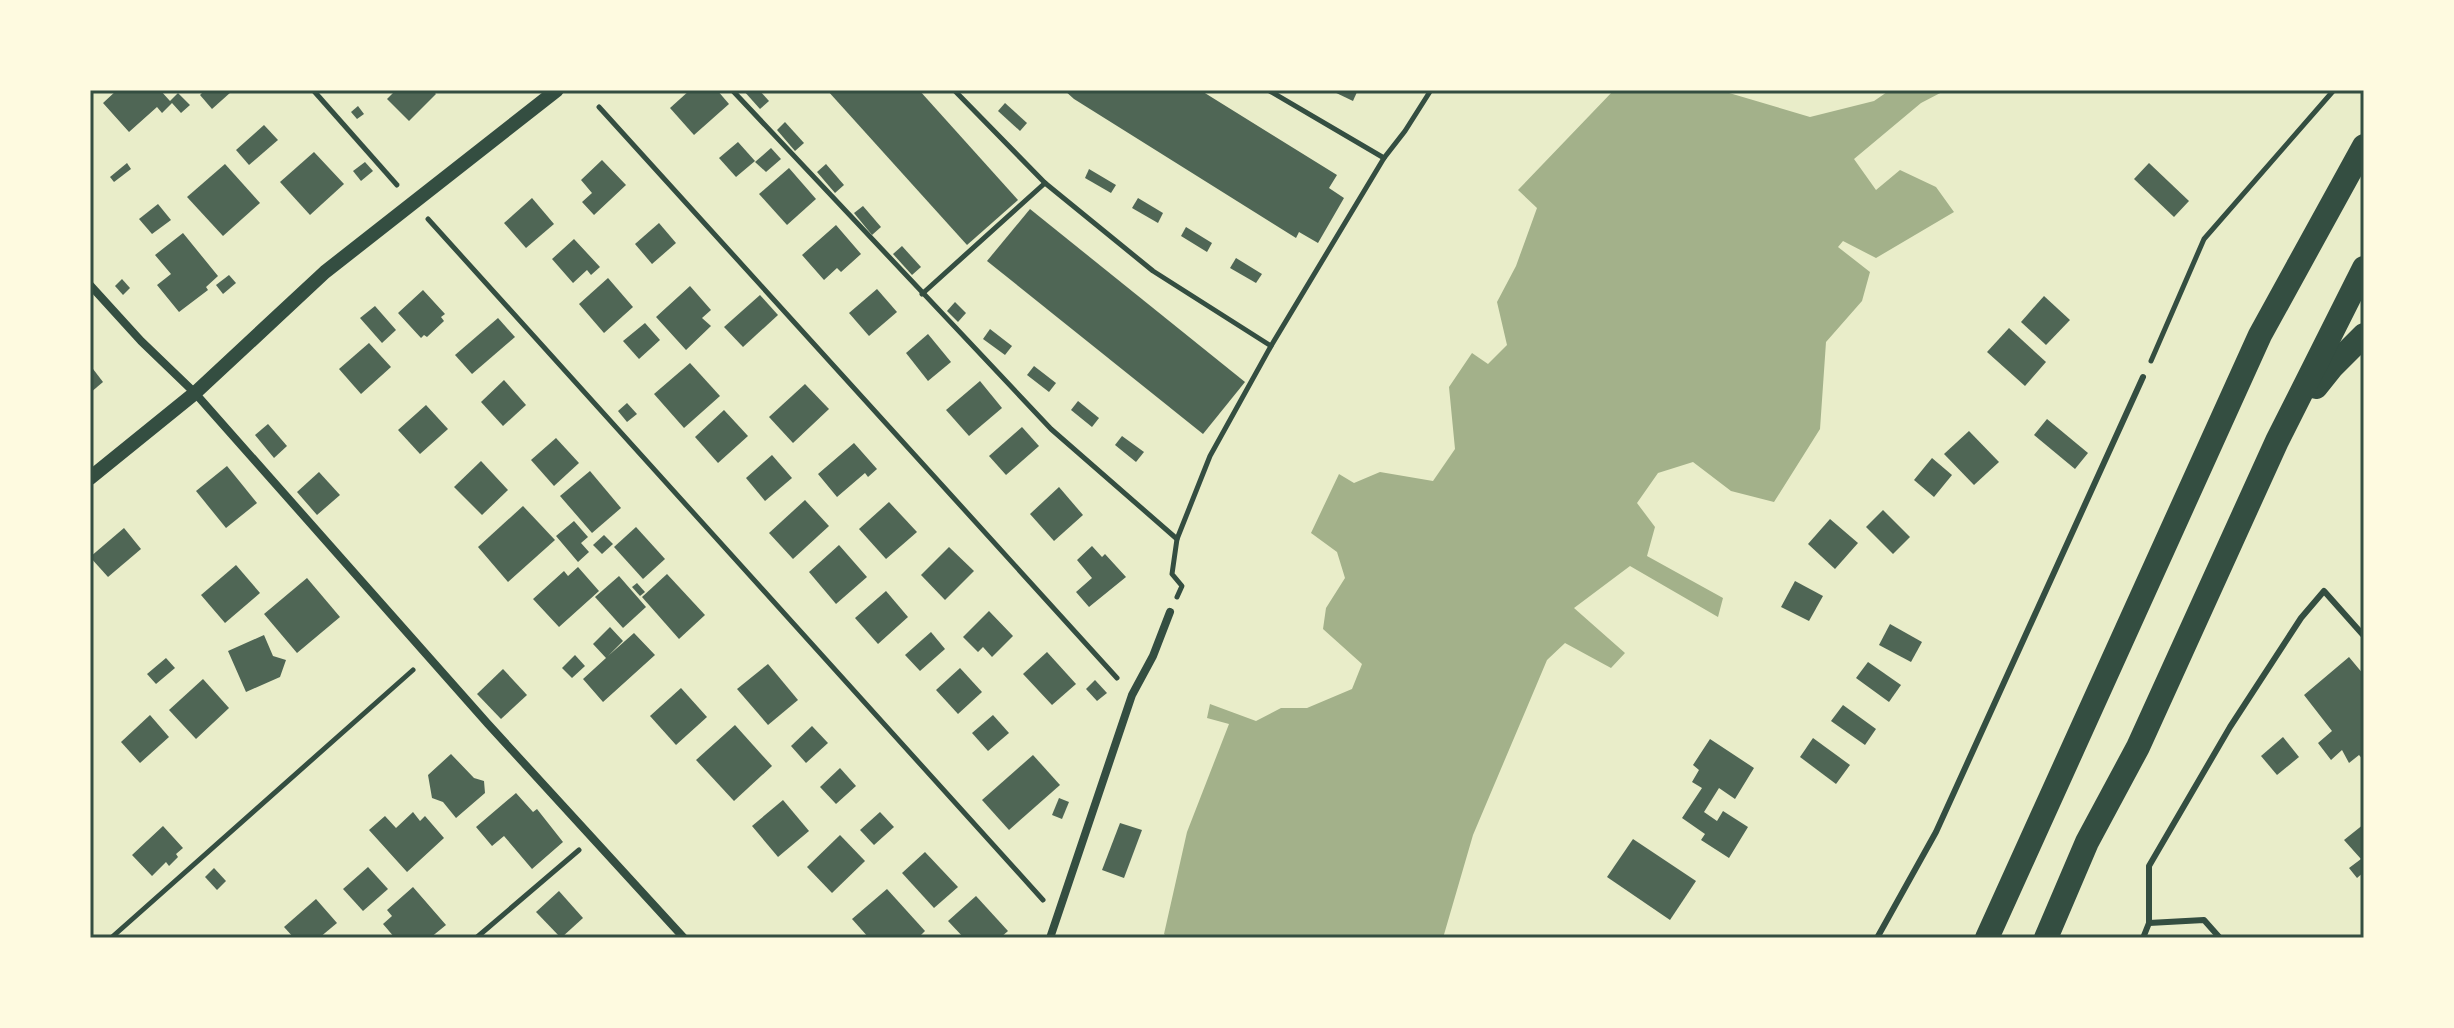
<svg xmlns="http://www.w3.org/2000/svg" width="2454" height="1028" font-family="'Exo 2',sans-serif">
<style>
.water{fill:#a3b18a}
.building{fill:#4f6655}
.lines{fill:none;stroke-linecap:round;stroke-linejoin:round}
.path{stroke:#344e41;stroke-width:5}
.service{stroke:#344e41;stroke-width:6}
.minor{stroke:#344e41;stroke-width:8}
.tertiary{stroke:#344e41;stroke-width:14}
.motorway{stroke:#344e41;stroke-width:24}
.neatline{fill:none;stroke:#344e41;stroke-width:3}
</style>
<rect width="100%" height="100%" fill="#e9edc9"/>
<polygon class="water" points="1614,90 1719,90 1810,117 1874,101 1890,90 1946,90 1921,103 1854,159 1876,190 1900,170 1936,187 1954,212 1876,258 1843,241 1838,247 1870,272 1862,301 1826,342 1820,429 1774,502 1731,491 1693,462 1658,473 1637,503 1655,527 1647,556 1723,598 1718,617 1630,566 1574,608 1625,653 1611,668 1565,643 1547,660 1473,835 1443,938 1168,938 1164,934 1187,832 1229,724 1207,718 1210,704 1256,721 1281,708 1307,708 1352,689 1362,664 1323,629 1326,608 1345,578 1337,552 1311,533 1339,474 1354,483 1380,472 1433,481 1455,449 1449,387 1472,353 1488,364 1507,345 1497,302 1516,266 1537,208 1518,190"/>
<g class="building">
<polygon points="117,90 160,90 170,101 178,93 190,105 181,113 172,103 162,113 157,107 129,132 103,103"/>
<polygon points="205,90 230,90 231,92 212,109 200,95"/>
<polygon points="396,90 432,90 436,94 409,121 387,99"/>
<polygon points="690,90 717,90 729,104 694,135 670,108"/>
<polygon points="743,90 759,90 769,101 760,109"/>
<polygon points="827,90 919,90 1018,200 967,245"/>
<polygon points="1064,90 1200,90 1337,175 1329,188 1344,198 1318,243 1299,232 1296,238 1074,99"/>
<polygon points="1330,90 1354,90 1357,92 1353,101"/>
<polygon points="1005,103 1027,123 1020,131 998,111"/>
<polygon points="358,106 364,114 357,119 351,112"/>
<polygon points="785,122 804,143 795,151 777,130"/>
<polygon points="264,125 278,140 249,165 236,150"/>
<polygon points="738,142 755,161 736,177 719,158"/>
<polygon points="771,148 781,159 766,172 755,162"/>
<polygon points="314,152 344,184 310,215 280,182"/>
<polygon points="602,160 626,185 594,215 582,202 592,193 581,180"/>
<polygon points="365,162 373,171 361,181 353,171"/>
<polygon points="127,163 131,169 114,182 110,177"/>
<polygon points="2149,163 2189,201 2174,217 2134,179"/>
<polygon points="225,164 260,203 223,236 187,197"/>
<polygon points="826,164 844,185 835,193 817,172"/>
<polygon points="789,168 816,199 787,225 759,194"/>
<polygon points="1089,169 1116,185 1111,193 1085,178"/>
<polygon points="532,198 554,224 526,248 504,223"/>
<polygon points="1138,198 1163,213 1158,223 1132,208"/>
<polygon points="158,204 171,220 152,234 139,219"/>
<polygon points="863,206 881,227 872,235 854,213"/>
<polygon points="1030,209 1245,382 1203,434 987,261"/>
<polygon points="659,223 676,243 652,264 635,244"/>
<polygon points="836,225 861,254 841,272 837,268 824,280 802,255"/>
<polygon points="1186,227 1212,243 1207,252 1181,236"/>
<polygon points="183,233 218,276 206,287 208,290 179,312 157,285 171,274 155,255"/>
<polygon points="574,239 600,267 591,275 587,270 573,283 552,259"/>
<polygon points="902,246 921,267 912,275 893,254"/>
<polygon points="1236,258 1262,274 1256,283 1230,268"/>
<polygon points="229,275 236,283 223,294 216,285"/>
<polygon points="608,278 633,307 604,333 579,304"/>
<polygon points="122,279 130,288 123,295 115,286"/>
<polygon points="690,286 711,310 702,318 711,326 686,350 656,317"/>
<polygon points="877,289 897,312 869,336 849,313"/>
<polygon points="423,290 445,314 441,317 444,321 427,337 424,335 421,338 398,313"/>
<polygon points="760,295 778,315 743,347 724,327"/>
<polygon points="2044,296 2070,320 2046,345 2021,322"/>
<polygon points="955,302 966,313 958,322 947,311"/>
<polygon points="375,306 396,330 382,343 360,318"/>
<polygon points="498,318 515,337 472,374 455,355"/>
<polygon points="645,323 660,340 639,359 623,341"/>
<polygon points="2009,328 2046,362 2025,386 1987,352"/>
<polygon points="990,329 1012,346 1005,355 983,339"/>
<polygon points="928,334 951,362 928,381 906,353"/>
<polygon points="369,343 391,367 361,394 339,369"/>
<polygon points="690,363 720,396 684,428 654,394"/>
<polygon points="90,365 103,382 90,393"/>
<polygon points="1034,366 1056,383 1049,392 1027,375"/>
<polygon points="504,380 526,405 503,426 481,402"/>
<polygon points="980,381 1002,408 969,436 946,410"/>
<polygon points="805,384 829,409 793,443 769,417"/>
<polygon points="1078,401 1099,418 1092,427 1071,410"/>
<polygon points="627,403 637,414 627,422 618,411"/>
<polygon points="426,405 448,429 420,454 398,430"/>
<polygon points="724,410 748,436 718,463 695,437"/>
<polygon points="2047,419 2088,453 2075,469 2034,435"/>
<polygon points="268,424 287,446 274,458 255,435"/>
<polygon points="1022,427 1039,446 1006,475 989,456"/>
<polygon points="1969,431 1999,462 1974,485 1944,454"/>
<polygon points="1122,436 1144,452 1136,462 1115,445"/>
<polygon points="556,438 579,463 554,486 531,460"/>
<polygon points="854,443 877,469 868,477 865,473 837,497 818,474"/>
<polygon points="772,455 792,478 765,501 746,478"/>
<polygon points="1932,458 1952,475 1934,497 1914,480"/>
<polygon points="481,461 508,490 482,515 454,487"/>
<polygon points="227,466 257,503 226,528 196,491"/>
<polygon points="590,471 621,508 592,533 560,496"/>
<polygon points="319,472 340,495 317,515 297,492"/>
<polygon points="1059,487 1083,515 1054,541 1030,514"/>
<polygon points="805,500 829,526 793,559 769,533"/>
<polygon points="889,502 917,532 886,559 859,529"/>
<polygon points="523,506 555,540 508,582 478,547"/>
<polygon points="1883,510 1910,537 1893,554 1866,527"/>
<polygon points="1830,519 1858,543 1835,569 1808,544"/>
<polygon points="574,521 588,537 581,543 589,552 578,562 556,536"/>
<polygon points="636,527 665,559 643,579 614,547"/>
<polygon points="124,528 141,549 108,577 90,557"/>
<polygon points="604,535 613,544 602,554 593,545"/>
<polygon points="839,545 867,577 836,604 809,572"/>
<polygon points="1092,546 1102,557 1105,554 1126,577 1089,607 1076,592 1092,578 1077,560"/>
<polygon points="949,547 974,571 945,600 921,575"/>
<polygon points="236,565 260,593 225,623 201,595"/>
<polygon points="578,567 599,591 559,627 533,599 564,571 568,576"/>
<polygon points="667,574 705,615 679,639 642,597"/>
<polygon points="619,576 646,607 623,628 595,597"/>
<polygon points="307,578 340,617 297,653 264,614"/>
<polygon points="1795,581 1823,596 1809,621 1781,607"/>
<polygon points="637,583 645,592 640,596 632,587"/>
<polygon points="886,591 908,617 878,644 855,618"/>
<polygon points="989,611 1013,636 992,657 983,647 978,652 963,637"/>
<polygon points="1890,624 1922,642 1911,662 1879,645"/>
<polygon points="610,627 623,641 608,656 634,633 655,655 603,702 583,679 606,658 593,644"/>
<polygon points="931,632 945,649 920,671 905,655"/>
<polygon points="264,635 273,656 286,660 280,677 246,692 228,651"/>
<polygon points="1047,652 1076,684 1052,705 1023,674"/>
<polygon points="575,655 585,666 572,678 562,668"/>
<polygon points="2349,657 2364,675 2364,761 2359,755 2349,763 2342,750 2331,760 2318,743 2332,731 2304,695"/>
<polygon points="166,658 175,668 156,684 147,674"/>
<polygon points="1868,662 1901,685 1889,702 1856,678"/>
<polygon points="768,664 798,700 768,725 737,689"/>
<polygon points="960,668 982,692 958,714 936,690"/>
<polygon points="503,669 527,695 501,719 477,694"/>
<polygon points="203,679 229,708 196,739 169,710"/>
<polygon points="1095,680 1107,693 1097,701 1086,689"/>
<polygon points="681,688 707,717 676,745 650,716"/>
<polygon points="1843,705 1876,729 1865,745 1831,721"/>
<polygon points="150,715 169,737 140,763 121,742"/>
<polygon points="993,715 1009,733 988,751 972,733"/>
<polygon points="735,725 772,766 734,801 696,760"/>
<polygon points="812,726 828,743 806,763 791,746"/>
<polygon points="2283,737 2299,757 2277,775 2261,756"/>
<polygon points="1813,738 1850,765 1836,784 1800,757"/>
<polygon points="1710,739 1754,768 1735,799 1719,788 1704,812 1717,821 1723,811 1748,827 1729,858 1701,840 1705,834 1682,818 1702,788 1692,782 1699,770 1693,765"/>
<polygon points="451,754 474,778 484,781 485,793 456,818 443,802 432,798 428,775"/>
<polygon points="1033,755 1060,785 1009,830 982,800"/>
<polygon points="840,768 856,786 836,804 820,787"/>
<polygon points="516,793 533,812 537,809 563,842 532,869 504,836 492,846 476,827"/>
<polygon points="1059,798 1069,802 1062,819 1052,815"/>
<polygon points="783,800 809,831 778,857 752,826"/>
<polygon points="413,812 420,821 425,816 444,838 407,872 369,830 385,816 396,828"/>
<polygon points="880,812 894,827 874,845 860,830"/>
<polygon points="1120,823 1142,830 1124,878 1102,870"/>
<polygon points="2364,824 2364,872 2357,878 2349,868 2361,859 2344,840"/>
<polygon points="163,826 183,848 176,854 178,857 169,866 166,862 152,876 132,855"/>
<polygon points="840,835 865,861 832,893 807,867"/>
<polygon points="1633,839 1696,881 1670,920 1607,877"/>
<polygon points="925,852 958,887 934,908 902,873"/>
<polygon points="368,867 388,889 363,911 343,889"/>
<polygon points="214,868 226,881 217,890 205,877"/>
<polygon points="413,887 446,925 430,938 395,938 383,924 392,916 387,910"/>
<polygon points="887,889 925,931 918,938 869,938 852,919"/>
<polygon points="559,891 583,918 561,938 536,912"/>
<polygon points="976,896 1008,931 1000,938 964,938 948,921"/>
<polygon points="316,899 337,923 319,938 294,938 284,927"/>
</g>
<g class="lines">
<g class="path">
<polyline points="313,90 397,185"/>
<polyline points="732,90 1051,429 1177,539 1210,456 1271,346 1384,158 1405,131 1431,90"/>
<polyline points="954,90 1045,183 1153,271 1271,346"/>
<polyline points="1268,90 1384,158"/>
<polyline points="599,107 1117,678"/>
<polyline points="428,219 1043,900"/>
<polyline points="922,294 1045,183"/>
<polyline points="2151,361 2204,239 2334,90"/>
<polyline points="1177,539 1172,574 1182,586 1177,597"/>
<polyline points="111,938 413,670"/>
<polyline points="476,938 579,850"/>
</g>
<g class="service">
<polyline points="2149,923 2204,920 2220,938"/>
<polyline points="1877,938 1936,832 2143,377"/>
<polyline points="2143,938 2149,923 2149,866 2230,727 2301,618 2324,591 2364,636"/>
</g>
<g class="minor">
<polyline points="90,285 141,341 195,393 488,724 684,938"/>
<polyline points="1050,938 1132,695 1153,656 1170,612"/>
</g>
<polyline class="tertiary" points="90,478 195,393 325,272 557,90"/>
<g class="motorway">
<polyline points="2316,387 2332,367 2364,335"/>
<polyline points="1987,938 2260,335 2364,146"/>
<polyline points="2046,938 2087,842 2138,747 2277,441 2364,268"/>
</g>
</g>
<rect width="2454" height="1028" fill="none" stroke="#fefae0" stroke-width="184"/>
<rect x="92" y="92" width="2270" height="844" class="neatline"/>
</svg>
